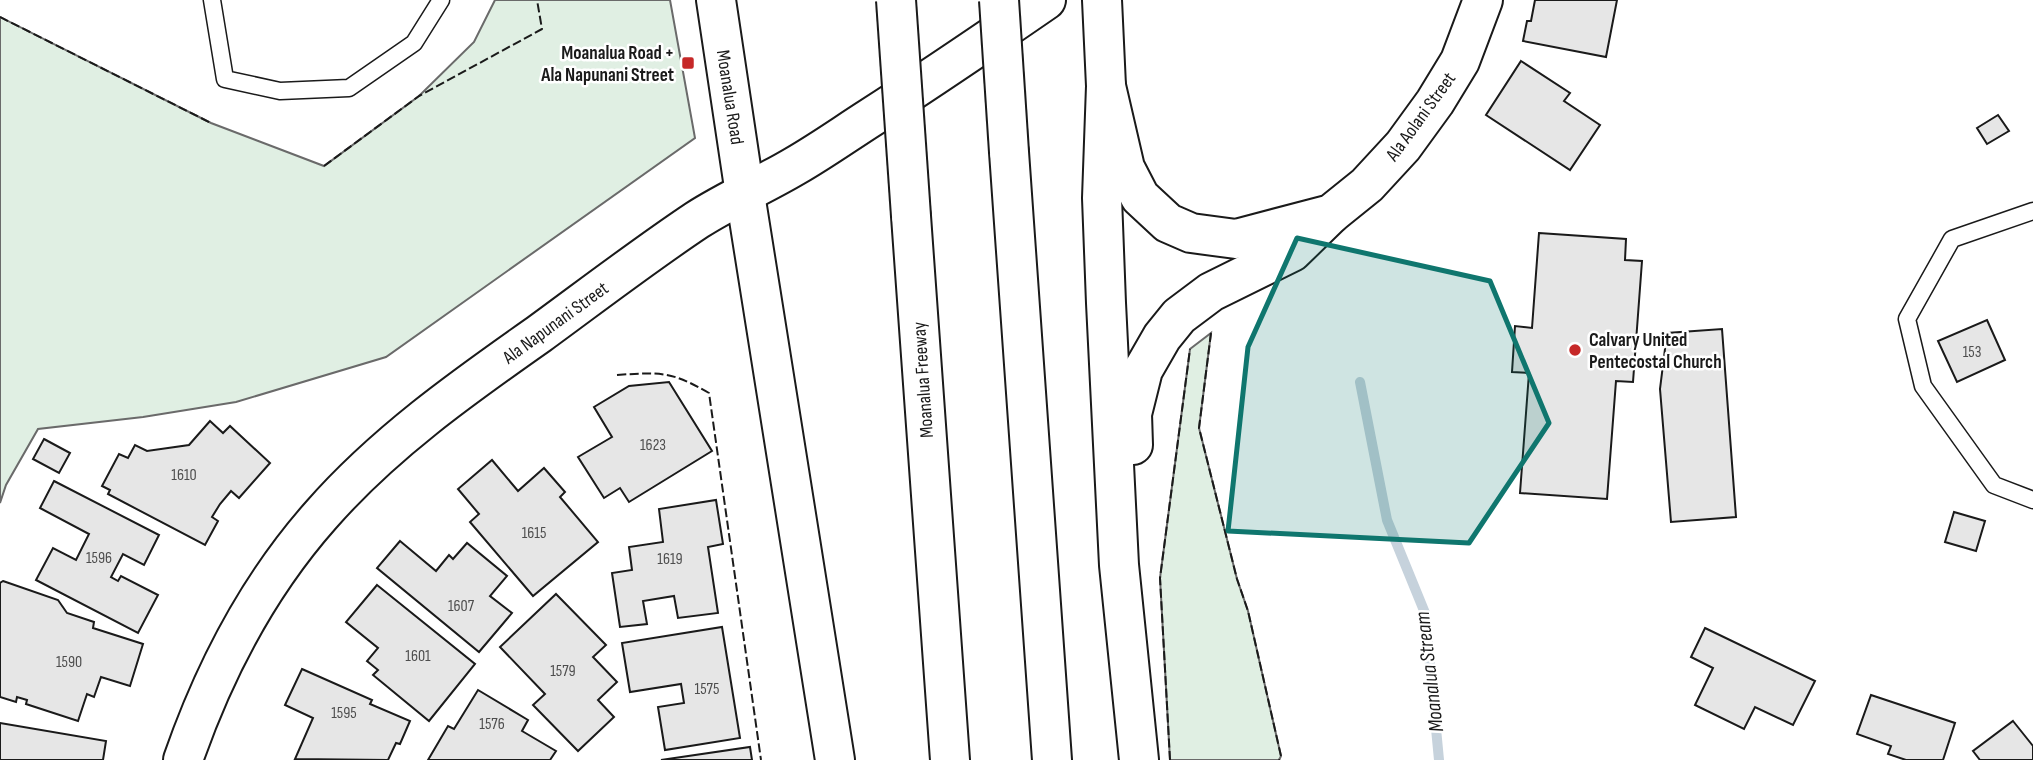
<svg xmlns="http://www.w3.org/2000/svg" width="2033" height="760" font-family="'Sofia Sans Condensed',sans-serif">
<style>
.green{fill:#e0efe3;stroke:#6a6a6a;stroke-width:2}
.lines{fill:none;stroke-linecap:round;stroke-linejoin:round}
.stream{stroke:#c6d2dc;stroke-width:10}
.building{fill:#e6e6e6;stroke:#1a1a1a;stroke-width:2}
.service-casing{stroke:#1a1a1a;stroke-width:19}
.tertiary-casing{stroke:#1a1a1a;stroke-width:42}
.motorway-casing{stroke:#1a1a1a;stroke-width:42}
.service{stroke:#fff;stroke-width:16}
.tertiary{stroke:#fff;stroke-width:38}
.motorway{stroke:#fff;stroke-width:38}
.motorway-bridge-casing{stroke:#1a1a1a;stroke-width:42;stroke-linecap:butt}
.motorway-bridge{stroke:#fff;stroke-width:38}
.fence{stroke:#1a1a1a;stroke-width:2;stroke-dasharray:9 3.5;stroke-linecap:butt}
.marked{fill:#0f766e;fill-opacity:0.2;stroke:#0f766e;stroke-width:5;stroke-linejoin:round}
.poi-dot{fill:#c62828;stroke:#fff;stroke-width:2.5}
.labels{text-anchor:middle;stroke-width:5;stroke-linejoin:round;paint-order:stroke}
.number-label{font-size:16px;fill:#4d4d4d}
.poi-label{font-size:19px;font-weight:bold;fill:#1a1a1a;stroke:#fff;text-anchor:end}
.street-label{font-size:19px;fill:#1a1a1a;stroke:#fff}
.water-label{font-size:21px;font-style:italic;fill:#1a1a1a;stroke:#fff}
</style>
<rect width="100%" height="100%" fill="#fff"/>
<g class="green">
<polygon points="495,0 670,0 695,138 386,357 236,402 143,417 38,429 6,485 0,503 0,17 211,123 324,166 419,96 474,42"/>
<polygon points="1211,333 1199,428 1237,579 1248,611 1281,756 1279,760 1170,760 1160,578 1190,349"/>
</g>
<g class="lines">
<polyline class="stream" points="1360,382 1387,520 1425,613 1439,760"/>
</g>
<g class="building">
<polygon points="1535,0 1617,0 1606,57 1523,41 1527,21 1531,21"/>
<polygon points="1521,61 1570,93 1564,101 1600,125 1570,170 1486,115"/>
<polygon points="1998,115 2009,131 1987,144 1977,128"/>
<polygon points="1539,233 1626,239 1625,260 1642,261 1633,382 1616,381 1607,499 1520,493 1529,373 1512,372 1515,326 1532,328"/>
<polygon points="1987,320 2005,360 1957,382 1938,341"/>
<polygon points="1722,329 1736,517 1671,522 1660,389 1667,333"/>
<polygon points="669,382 712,451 629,502 620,488 604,498 578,457 612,437 594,407 629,386"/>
<polygon points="210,421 223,433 230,426 270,463 239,498 231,491 220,504 212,517 218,521 205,545 108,494 110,490 102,486 119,454 128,458 135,445 147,451 189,445"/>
<polygon points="44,439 70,453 59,473 33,459"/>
<polygon points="492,460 518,491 544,468 565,492 560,497 598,542 533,596 470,522 479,514 458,489"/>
<polygon points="54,481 159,535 144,565 123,554 111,577 118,581 121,576 158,595 138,633 36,580 53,548 76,560 89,534 40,508"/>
<polygon points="716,500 723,544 708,547 718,613 678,618 674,596 643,601 647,624 620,627 612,573 632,570 629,547 663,542 659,509"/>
<polygon points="1954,512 1985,521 1976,551 1945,542"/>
<polygon points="400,541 436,571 449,555 453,559 467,543 507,576 490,596 512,613 479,652 377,568"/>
<polygon points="3,581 58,600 67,613 94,622 93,628 143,644 130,686 101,677 94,697 87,694 78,721 26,704 27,700 17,697 16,702 0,697 0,583"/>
<polygon points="377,585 475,664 429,721 373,675 378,670 367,661 378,648 346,622"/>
<polygon points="556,594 606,645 593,657 617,682 598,700 614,717 578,751 533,705 545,694 500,647"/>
<polygon points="722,627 740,738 665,750 658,707 684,703 681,684 630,692 622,643"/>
<polygon points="1705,628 1815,681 1793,725 1755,707 1744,729 1695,705 1713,668 1691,657"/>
<polygon points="302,669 372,700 370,704 410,721 400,744 396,743 388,760 295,759 313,718 285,705"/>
<polygon points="478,690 528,720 522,731 556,751 550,760 428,760 448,726 454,729"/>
<polygon points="1871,695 1955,723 1943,760 1906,760 1888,754 1891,746 1857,734"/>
<polygon points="2013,721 2033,746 2033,760 1980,760 1973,751"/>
<polygon points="0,723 106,741 103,760 0,760"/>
<polygon points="750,747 752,760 661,760"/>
</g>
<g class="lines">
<defs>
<g id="service">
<polyline points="212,0 225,79 280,91 349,88 414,43 441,0"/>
<polyline points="2033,211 1952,239 1907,319 1923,386 1994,485 2033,500"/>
</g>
<g id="tertiary">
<polyline points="716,0 745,194"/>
<polyline points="1102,0 1106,86 1125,168 1140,197 1168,223 1191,233 1236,239 1331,214 1367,185 1403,146 1435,102 1460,61 1483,0"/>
<path d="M183,760C214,671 258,586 321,515C383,444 462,388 539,334C591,296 643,256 697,220C728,200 763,185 795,166C821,151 845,134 870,118C929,80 988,40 1046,0"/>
</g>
<g id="motorway">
<polyline points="1106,86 1102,198 1106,303 1119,565 1139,760"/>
<polyline points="1009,152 1052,760"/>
<polyline points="745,194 835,760"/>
<polyline points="911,216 950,760"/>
<polyline points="1133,445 1132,414 1143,370 1162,337 1179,316 1211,292 1292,252 1331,214"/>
</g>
</defs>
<use href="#service" class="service-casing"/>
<use href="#tertiary" class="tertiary-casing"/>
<use href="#motorway" class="motorway-casing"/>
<use href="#service" class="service"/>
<use href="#tertiary" class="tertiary"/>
<use href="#motorway" class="motorway"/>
<defs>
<g id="motorway-bridge">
<polyline points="896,0 911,216"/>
<polyline points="999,0 1009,152"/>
</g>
</defs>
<use href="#motorway-bridge" class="motorway-bridge-casing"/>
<use href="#motorway-bridge" class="motorway-bridge"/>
<g class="fence">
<polyline points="0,17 211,123"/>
<polyline points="324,166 419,96 542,29 537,0"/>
<polyline points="1211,333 1199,428 1237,579 1248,611 1281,756 1279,760"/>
<path d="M617,375C660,372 671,371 709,393L761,760"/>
<polyline points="1170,760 1160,578 1190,349"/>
</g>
</g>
<path class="marked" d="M1297,238L1490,281L1549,423L1469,543L1228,531L1248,347Z"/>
<g class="poi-dot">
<rect x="681" y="56" width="14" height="14" rx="3.5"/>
<circle cx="1575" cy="350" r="7"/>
</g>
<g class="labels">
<g class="number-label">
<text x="1972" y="357">153</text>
<text x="653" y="450">1623</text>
<text x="184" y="480">1610</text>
<text x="534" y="538">1615</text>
<text x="99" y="563">1596</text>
<text x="670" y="564">1619</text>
<text x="461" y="611">1607</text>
<text x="418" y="661">1601</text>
<text x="69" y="667">1590</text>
<text x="563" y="676">1579</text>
<text x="707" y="694">1575</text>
<text x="344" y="718">1595</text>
<text x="492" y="729">1576</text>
</g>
<g class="poi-label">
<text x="674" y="59">Moanalua Road +<tspan x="674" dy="22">Ala Napunani Street</tspan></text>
<text x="1589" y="346" text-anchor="start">Calvary United<tspan x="1589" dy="22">Pentecostal Church</tspan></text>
</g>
<g class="street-label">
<text transform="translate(731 97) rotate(81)" y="7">Moanalua Road</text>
<text transform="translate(1420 116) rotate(-54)" y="7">Ala Aolani Street</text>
<text transform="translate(555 322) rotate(-36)" y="7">Ala Napunani Street</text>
<text transform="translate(922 380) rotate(-94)" y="7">Moanalua Freeway</text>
</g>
<g class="water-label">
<text transform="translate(1429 672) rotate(-97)" y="7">Moanalua Stream</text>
</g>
</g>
</svg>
